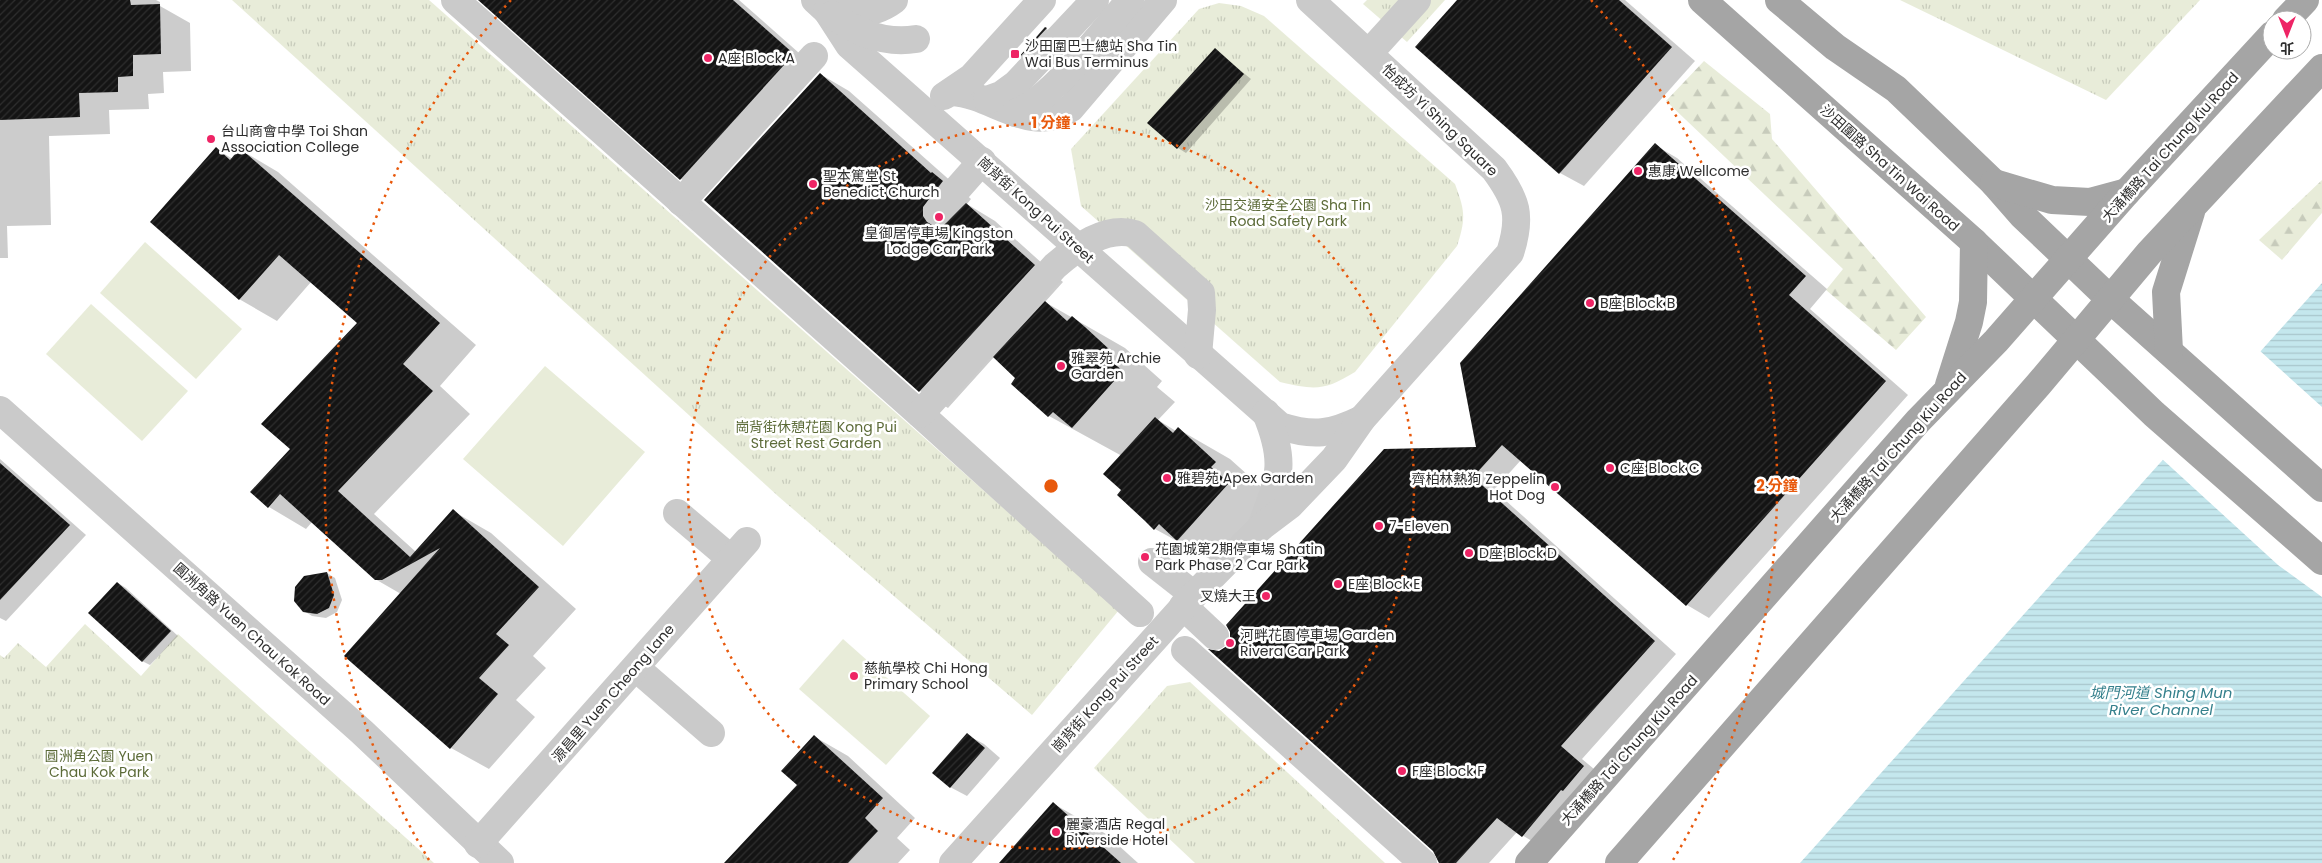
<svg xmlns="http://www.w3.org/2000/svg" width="2322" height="863" font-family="Poppins,'Noto Sans TC',sans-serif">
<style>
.forest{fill:url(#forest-firs)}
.park{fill:url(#park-tufts)}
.pitch{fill:#e8ecd9}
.water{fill:url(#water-rules)}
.pier{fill:#fff}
.shadow{fill:#0003}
.building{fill:url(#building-hatch)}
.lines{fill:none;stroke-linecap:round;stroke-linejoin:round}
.minor{stroke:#cacaca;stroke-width:28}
.major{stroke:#a5a5a5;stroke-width:28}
.ring{fill:none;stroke:#e8590c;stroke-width:2.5;stroke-dasharray:2.5 5}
.poi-dot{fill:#ee2465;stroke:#fff;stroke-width:2}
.labels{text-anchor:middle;stroke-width:5;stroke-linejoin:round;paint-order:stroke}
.poi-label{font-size:14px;fill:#2d2d2d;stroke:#fff;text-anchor:start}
.street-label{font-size:14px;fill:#2d2d2d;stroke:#fff}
.park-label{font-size:14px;fill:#5c6b38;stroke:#fff}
.water-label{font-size:15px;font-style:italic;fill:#35808c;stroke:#fff}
.centre{fill:#e8590c;stroke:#fff;stroke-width:2.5}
.ring-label{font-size:15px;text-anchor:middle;font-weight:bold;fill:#e8590c;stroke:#fff;stroke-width:5;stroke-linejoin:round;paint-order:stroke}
</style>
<defs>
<pattern id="forest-firs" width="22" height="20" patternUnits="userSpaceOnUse" patternTransform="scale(1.25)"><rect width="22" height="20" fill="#e8ecd9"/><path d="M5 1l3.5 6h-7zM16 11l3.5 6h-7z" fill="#c7cbbb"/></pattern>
<pattern id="park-tufts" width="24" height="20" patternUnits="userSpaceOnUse" patternTransform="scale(1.25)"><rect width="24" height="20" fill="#e8ecd9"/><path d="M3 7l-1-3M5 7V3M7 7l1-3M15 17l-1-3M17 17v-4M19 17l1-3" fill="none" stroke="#c7cbbb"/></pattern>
<pattern id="water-rules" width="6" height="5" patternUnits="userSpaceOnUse" patternTransform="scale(1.25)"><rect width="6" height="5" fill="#c4e7ed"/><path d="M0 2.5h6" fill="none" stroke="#a9c6cc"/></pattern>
<pattern id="building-hatch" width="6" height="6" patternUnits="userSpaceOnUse" patternTransform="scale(1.25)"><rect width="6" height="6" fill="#141414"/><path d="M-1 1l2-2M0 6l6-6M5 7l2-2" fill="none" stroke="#2e2e2e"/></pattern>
</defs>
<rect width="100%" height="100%" fill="#fff"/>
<g class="forest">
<polygon points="1704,61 1770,114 1772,139 1926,317 1896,350 1826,290 1843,269 1666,101"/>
<polygon points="2322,180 2322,213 2282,260 2259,240"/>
</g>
<g class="park">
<polygon points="232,0 429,0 1119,610 1032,715 779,497"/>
<polygon points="1367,0 1445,0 1407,42 1363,4"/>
<polygon points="1900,0 2200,0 2106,100"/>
<path d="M1219,3L1241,6L1264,16L1455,184C1465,211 1466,218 1457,246L1355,372C1324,391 1315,390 1280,382L1081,206L1071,149L1199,9Z"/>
<polygon points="85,624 141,676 178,634 434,863 0,863 0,655 4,658 18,643 46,667"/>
<polygon points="1190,682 1385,863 1195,863 1094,768 1167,686"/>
</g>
<g class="pitch">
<polygon points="145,242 242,329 196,379 100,293"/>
<polygon points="91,304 188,391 142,441 46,354"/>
<polygon points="545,366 645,452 563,546 463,459"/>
<polygon points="843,639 930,716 886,765 799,689"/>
</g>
<polygon class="water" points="2322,283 2322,863 1800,863"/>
<polygon class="pier" points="2259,350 2322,407 2322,597 2278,565 2161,458"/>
<g class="shadow">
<polygon points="0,0 156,0 160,2 160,6 190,23 191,71 163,72 164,93 148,94 149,109 109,110 110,134 49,136 51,225 7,226 8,258 0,258"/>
<polygon points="480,0 739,0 816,68 703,192 681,179"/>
<polygon points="1459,0 1625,0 1695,61 1584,186 1560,173"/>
<polygon points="1045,28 1054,34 1027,61 1020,57"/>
<polygon points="1215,50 1251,79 1186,153 1178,148"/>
<polygon points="820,74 849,91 971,199 967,204 995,221 1063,282 1045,302 1125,348 1162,381 1157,387 1175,402 1158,420 1176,431 1178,429 1230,459 1268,493 1230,570 1155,529 1123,490 1122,456 1049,416 1013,384 1017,378 994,357 948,408 920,391"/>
<polygon points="1655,145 1677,158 1827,289 1810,309 1908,395 1709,618 1687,605 1521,460 1494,490 1676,654 1582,759 1606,779 1545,849 1517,832 1489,863 1441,863 1434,851 1219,652 1477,448"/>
<polygon points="216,149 233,159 241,150 278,172 476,345 440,386 470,414 374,514 416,552 453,511 491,533 576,609 533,656 546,668 516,700 535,717 489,769 451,748 401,594 375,579 312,522 306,529 269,507 292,448 359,323 311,282 277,321 239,299"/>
<polygon points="0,459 86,535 6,621 0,618"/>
<polygon points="327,573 335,578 342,600 337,612 326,618 312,616 304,611"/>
<polygon points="118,583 126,588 178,636 150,665 142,661"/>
<polygon points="967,735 984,744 1000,758 967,796 950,787"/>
<polygon points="815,737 848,756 915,818 897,838 910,850 898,863 726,863 799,785"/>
<polygon points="1054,804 1106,834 1138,863 1001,863"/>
</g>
<g class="building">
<polygon points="0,0 130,0 131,5 160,4 161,54 133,55 133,76 118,77 118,92 79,93 80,117 0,120"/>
<polygon points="478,0 733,0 794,54 680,180"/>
<polygon points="1457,0 1619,0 1672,47 1559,174 1415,47"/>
<polygon points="1045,27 1047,28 1019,58 1018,58"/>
<polygon points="1215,48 1244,74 1177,149 1147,123"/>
<polygon points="820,73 931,173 932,172 943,181 923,207 923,216 927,222 934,226 943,226 966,203 1035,265 919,392 704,200"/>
<polygon points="1655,143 1806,276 1789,295 1886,381 1686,606 1502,445 1473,477 1655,641 1561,746 1584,766 1563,791 1561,790 1522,837 1497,818 1456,863 1439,863 1433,851 1208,649 1219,651 1227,646 1230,639 1230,632 1226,625 1384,449 1476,447 1460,363"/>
<polygon points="216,147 230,160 240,148 440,323 403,364 433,391 338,491 410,557 453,509 539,587 496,634 509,645 479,678 498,694 450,749 344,656 440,548 382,580 375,580 280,494 268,508 250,492 290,449 261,424 357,323 279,255 239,300 150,222"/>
<polygon points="1045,301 1067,321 1072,316 1085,327 1110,350 1105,356 1123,371 1072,428 1053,412 1048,417 1011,384 1015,378 993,357"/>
<polygon points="1155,417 1173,433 1178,427 1216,462 1211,467 1229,483 1177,541 1159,524 1154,530 1145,521 1117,495 1121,490 1103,474"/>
<polygon points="0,463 70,525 0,600"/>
<polygon points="327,572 334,595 329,608 317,614 303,612 294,601 295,587 304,576"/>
<polygon points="117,582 171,631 142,662 88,613"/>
<polygon points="967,733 985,748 950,788 932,773"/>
<polygon points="814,735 883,798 865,818 878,831 848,863 724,863 797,785 781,771"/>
<polygon points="1053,802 1121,863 999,863"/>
</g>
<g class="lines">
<g class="minor">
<polyline points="455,0 920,414 1140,613"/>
<path d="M815,0L827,11L849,45L1280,426C1314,437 1331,434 1362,419"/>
<path d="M827,11C851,16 874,15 894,0"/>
<path d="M832,15C857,33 885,44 916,39"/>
<polyline points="1369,53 1417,0"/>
<path d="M952,92C995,95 1029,136 1071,108L1163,0"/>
<polyline points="944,96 972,77 1042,0"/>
<polyline points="987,100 1001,95 1016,84 1095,0"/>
<path d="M1015,113C1049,103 1105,29 1130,0"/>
<polyline points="681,202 814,56"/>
<polyline points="938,211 982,161"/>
<polyline points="0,410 362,732 500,863"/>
<path d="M920,414L1055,266C1076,248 1106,225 1135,234L1201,293L1202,310L1198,355"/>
<polyline points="677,513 730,558"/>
<path d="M1261,527C1279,478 1287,464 1266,413"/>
<polyline points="1152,562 1194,595"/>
<polyline points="1183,606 1215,636"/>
<polyline points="1185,650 1423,863"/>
<polyline points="636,668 711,733"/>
<polyline points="478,844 747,541"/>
<path d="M953,863L1194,595L1261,527L1290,505L1334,459L1362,419L1510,253C1522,216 1517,200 1494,169L1310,0"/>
</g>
<g class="major">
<polyline points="1702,0 1974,242 2154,414 2322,561"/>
<polyline points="1779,0 1835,47 1896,89 1994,183 2022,215 2110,299 2322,488"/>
<polyline points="2286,20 2305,0"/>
<polyline points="1994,183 2052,200 2090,202 2127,192"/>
<polyline points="2169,351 2166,292 2191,212"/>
<polyline points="1949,385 1969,322 1973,302 1974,242"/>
<polyline points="1529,863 1918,421 1996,341 2127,192 2272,35"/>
<polyline points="1619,863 2038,385 2149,253 2322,68"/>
</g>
</g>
<g class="ring">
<circle cx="1051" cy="486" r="363"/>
<path d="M429 860A726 726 0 0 1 511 0M1591 0A726 726 0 0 1 1673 860"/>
</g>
<g class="poi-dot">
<rect x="1010" y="49" width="10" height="10" rx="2.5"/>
<circle cx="708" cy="58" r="5"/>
<circle cx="211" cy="139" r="5"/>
<circle cx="1638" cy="171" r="5"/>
<circle cx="813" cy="184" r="5"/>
<circle cx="939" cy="217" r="5"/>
<circle cx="1590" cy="303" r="5"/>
<circle cx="1061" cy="366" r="5"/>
<circle cx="1610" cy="468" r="5"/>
<circle cx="1167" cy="478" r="5"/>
<circle cx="1555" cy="487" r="5"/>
<circle cx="1379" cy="526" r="5"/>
<circle cx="1469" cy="553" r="5"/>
<circle cx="1145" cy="557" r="5"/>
<circle cx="1338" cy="584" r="5"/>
<circle cx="1266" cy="596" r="5"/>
<circle cx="1230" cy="643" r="5"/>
<circle cx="854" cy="676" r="5"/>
<circle cx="1402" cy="771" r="5"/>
<circle cx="1056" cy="832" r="5"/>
</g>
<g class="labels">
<g class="poi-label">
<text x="1025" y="51">沙田圍巴士總站 Sha Tin<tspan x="1025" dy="16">Wai Bus Terminus</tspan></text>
<text x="718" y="63">A座 Block A</text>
<text x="221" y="136">台山商會中學 Toi Shan<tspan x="221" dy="16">Association College</tspan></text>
<text x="1648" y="176">惠康 Wellcome</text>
<text x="823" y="181">聖本篤堂 St<tspan x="823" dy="16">Benedict Church</tspan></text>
<text x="939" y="238" text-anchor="middle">皇御居停車場 Kingston<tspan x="939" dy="16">Lodge Car Park</tspan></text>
<text x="1600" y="308">B座 Block B</text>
<text x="1071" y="363">雅翠苑 Archie<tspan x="1071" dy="16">Garden</tspan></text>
<text x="1620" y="473">C座 Block C</text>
<text x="1177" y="483">雅碧苑 Apex Garden</text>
<text x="1545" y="484" text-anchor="end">齊柏林熱狗 Zeppelin<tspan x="1545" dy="16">Hot Dog</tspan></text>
<text x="1389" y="531">7-Eleven</text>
<text x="1155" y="554">花園城第2期停車場 Shatin<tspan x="1155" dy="16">Park Phase 2 Car Park</tspan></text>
<text x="1479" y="558">D座 Block D</text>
<text x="1348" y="589">E座 Block E</text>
<text x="1256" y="601" text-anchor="end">叉燒大王</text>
<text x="1240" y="640">河畔花園停車場 Garden<tspan x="1240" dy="16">Rivera Car Park</tspan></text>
<text x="864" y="673">慈航學校 Chi Hong<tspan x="864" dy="16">Primary School</tspan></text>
<text x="1412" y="776">F座 Block F</text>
<text x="1066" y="829">麗豪酒店 Regal<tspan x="1066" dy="16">Riverside Hotel</tspan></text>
</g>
<g class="street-label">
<text transform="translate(1440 120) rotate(44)" y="5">怡成坊 Yi Shing Square</text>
<text transform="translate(2170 147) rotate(-48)" y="5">大涌橋路 Tai Chung Kiu Road</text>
<text transform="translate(1890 168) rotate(42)" y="5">沙田圍路 Sha Tin Wai Road</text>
<text transform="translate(1036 210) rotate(42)" y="5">崗背街 Kong Pui Street</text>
<text transform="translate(1898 447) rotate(-48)" y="5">大涌橋路 Tai Chung Kiu Road</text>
<text transform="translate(252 634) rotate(42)" y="5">圓洲角路 Yuen Chau Kok Road</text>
<text transform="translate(613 693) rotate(-49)" y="5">源昌里 Yuen Cheong Lane</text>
<text transform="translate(1105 694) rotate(-48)" y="5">崗背街 Kong Pui Street</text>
<text transform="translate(1629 750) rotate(-48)" y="5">大涌橋路 Tai Chung Kiu Road</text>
</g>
<g class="park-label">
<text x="1288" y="210">沙田交通安全公園 Sha Tin<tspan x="1288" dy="16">Road Safety Park</tspan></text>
<text x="816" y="432">崗背街休憩花園 Kong Pui<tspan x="816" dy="16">Street Rest Garden</tspan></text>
<text x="99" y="761">圓洲角公園 Yuen<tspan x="99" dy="16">Chau Kok Park</tspan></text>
</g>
<g class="water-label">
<text x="2161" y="698">城門河道 Shing Mun<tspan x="2161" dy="17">River Channel</tspan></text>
</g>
</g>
<circle cx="1051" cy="486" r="8" class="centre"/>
<g class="ring-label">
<text x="1051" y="128">1 分鐘</text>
<text x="1777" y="491">2 分鐘</text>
</g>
<g transform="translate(2287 35) rotate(180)"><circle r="24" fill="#ffffff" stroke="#ababab"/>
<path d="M0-4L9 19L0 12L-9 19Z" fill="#ee2465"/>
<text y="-8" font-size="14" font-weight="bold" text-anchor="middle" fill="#2d2d2d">北</text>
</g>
</svg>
